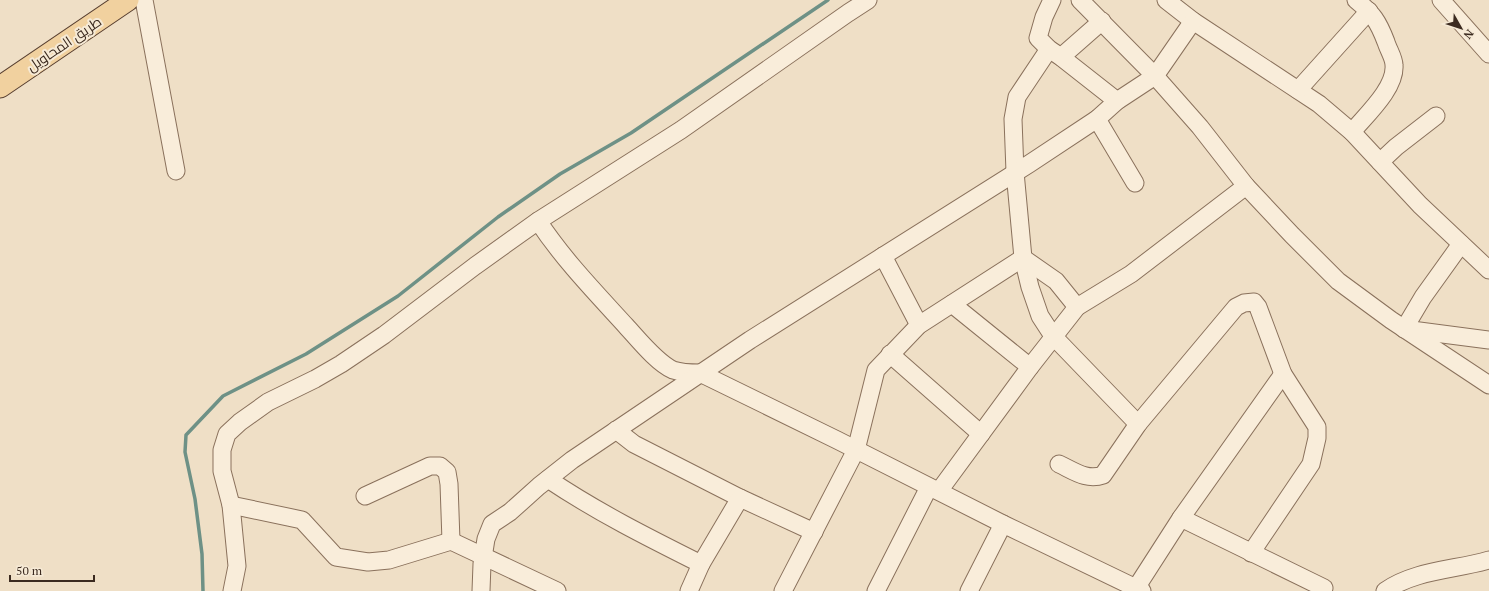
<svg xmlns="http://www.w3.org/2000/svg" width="1489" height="591" font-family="'PT Serif',Cairo,serif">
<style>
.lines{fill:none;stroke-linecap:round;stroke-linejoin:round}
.stream{stroke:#6e9186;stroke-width:3.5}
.minor-casing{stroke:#8a715c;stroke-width:19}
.major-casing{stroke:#583f30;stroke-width:23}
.minor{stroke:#f9edda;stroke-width:17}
.major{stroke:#f1d19f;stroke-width:21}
.labels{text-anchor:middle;stroke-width:4;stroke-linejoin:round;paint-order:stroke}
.street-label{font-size:14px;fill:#3b2a1f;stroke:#f6ead6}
</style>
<rect width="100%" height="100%" fill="#efdfc6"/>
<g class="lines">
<polyline class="stream" points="203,591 202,554 195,499 185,452 186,435 223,396 306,354 398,296 498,217 560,174 631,133 828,0"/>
<defs>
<g id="minor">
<polyline points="144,0 176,171"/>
<polyline points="1052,0 1044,17 1038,38 1049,49 1061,57 1117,101"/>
<polyline points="1080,0 1155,76 1200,127 1246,186 1292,235 1338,281 1391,320 1489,385"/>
<polyline points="1166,0 1193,21 1319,104 1352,132 1420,205 1489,270"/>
<polyline points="1441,0 1489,54"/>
<polyline points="1049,49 1017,97 1013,119 1015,172 1023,258 1030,287 1040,316 1053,336 1138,424"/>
<polyline points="1061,57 1102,21"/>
<polyline points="1298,90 1369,11"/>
<polyline points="1097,119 1135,183"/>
<path d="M1352,132C1366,115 1396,88 1394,65C1394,58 1388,49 1386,42C1378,21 1373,14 1356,0"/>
<polyline points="1380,162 1396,147 1436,116"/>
<path d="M538,221C563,259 595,292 626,326C638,339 657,363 673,370C682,373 691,373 700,373L837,440L1003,524L1142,591"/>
<polyline points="1461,244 1423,297 1404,329 1489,340"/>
<polyline points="883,256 919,325"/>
<polyline points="952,304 1030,367"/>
<polyline points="890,354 981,434"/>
<polyline points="616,430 634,444 740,498"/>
<path d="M1059,464C1074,471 1087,481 1103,475L1138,424L1236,307L1244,303L1254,302L1258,307L1283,374L1317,427V438L1311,464L1251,553"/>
<path d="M548,479C597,512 649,538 701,564"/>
<polyline points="939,491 1030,367 1077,307 1131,274 1246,186"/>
<polyline points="365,496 430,466 440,466 447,472 449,484 451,541"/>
<polyline points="231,505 302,520 336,557 368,562 389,560 451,541 557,591"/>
<polyline points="1181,518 1324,588"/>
<polyline points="1136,588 1181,518 1283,374"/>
<polyline points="232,591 237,566 231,505 222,471 222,450 227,434 240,422 268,402 315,379 341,364 384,335 475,266 538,221 681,130 848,13 868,0"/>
<polyline points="481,591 482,564 486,539 492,524 510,512 539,486 572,460 750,340 1029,164 1097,119 1117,101 1155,76 1193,21"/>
<polyline points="689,591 701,564 740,498 814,532"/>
<polyline points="783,591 856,450 876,370 919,325 1023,258 1056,281 1077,307"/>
<polyline points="876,591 929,487"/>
<polyline points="969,591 1003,524"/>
<path d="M1385,591C1415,570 1455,570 1489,560"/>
</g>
<polyline id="major" points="0,87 128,0"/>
</defs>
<use href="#minor" class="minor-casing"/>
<use href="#major" class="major-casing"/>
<use href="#minor" class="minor"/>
<use href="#major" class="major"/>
</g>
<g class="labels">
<g class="street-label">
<text transform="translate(64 44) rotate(-34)" y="5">طريق المحاويل</text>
</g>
</g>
<g transform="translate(1461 28) rotate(129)" stroke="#f6ead6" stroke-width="3" paint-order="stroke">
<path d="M0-3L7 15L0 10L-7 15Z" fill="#3b2a1f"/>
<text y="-6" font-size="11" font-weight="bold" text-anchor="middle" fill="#3b2a1f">N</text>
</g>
<path d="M10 575v6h84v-6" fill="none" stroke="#3b2a1f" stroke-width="2"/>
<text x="16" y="575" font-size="12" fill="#3b2a1f" stroke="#f6ead6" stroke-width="3" paint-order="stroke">50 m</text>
</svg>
